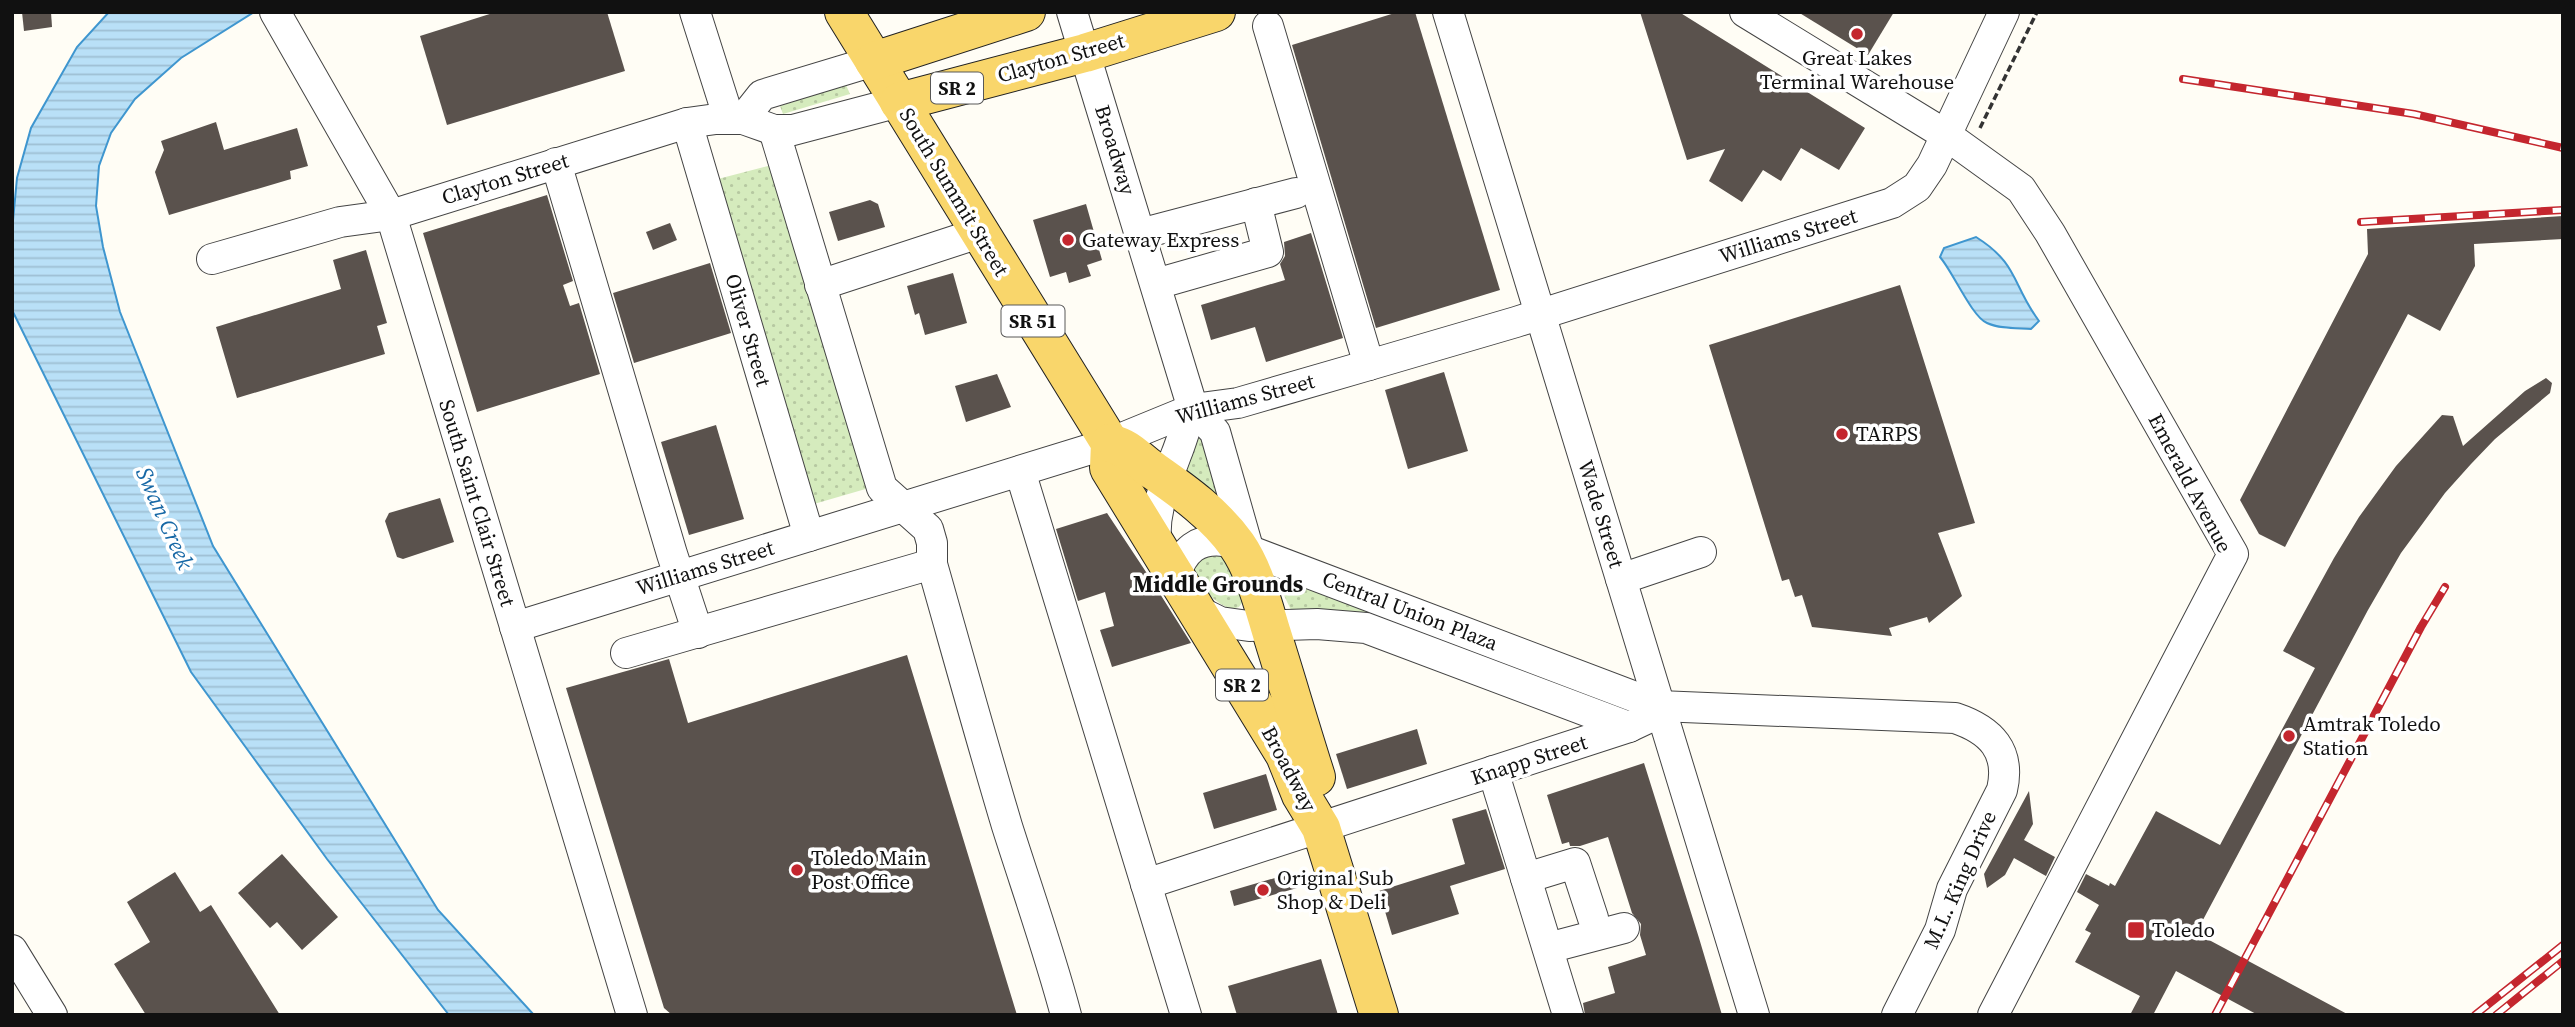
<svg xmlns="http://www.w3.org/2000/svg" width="2575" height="1027" font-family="'Source Serif 4',serif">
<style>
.park{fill:url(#park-dots)}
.water{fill:url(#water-rules);stroke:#3f96cf;stroke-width:2}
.building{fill:#5a524d}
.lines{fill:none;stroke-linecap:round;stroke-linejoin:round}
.minor-casing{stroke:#444;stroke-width:32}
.major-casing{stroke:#222;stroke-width:40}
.path{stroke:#333;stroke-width:3.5;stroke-dasharray:7 3.5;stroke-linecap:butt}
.minor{stroke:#fff;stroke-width:30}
.major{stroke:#f9d66b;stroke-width:38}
.rail-casing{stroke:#c4262e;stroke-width:8}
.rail{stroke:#fff;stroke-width:5;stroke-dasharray:16;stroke-linecap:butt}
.poi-dot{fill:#c4262e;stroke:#fff;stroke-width:2.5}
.labels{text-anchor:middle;stroke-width:7;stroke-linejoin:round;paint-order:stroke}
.shield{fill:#fff;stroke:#585858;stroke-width:2}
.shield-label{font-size:19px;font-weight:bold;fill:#111}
.street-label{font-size:21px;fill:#111;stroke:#fff}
.poi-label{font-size:21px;fill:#111;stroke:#fff;text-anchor:start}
.water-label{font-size:23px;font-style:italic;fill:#1768a6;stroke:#fff}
.neighbourhood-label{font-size:23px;font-weight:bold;fill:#111;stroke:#fff}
</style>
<defs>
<pattern id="park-dots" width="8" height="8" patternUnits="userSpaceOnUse" patternTransform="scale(1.75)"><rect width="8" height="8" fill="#d5ebbd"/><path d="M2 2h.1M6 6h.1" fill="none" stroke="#b6c8a1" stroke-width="1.8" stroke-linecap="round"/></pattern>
<pattern id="water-rules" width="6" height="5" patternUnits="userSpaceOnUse" patternTransform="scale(1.75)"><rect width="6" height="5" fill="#b9e0f7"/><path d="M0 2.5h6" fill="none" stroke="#9ebfd3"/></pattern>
</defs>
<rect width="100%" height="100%" fill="#fffdf5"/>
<g class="park">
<polygon points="846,85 850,94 783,114 780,106"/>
<polygon points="772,165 869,488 814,504 714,180"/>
<polygon points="1195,423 1229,505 1183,477"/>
<path d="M1222,554L1244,600L1239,607L1232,609C1216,605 1196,584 1193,568L1199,558Z"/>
<path d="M1281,577L1647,715L1646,717L1380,617L1341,610L1292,612C1287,601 1279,589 1281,577Z"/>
</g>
<g class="water">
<polygon points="109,12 254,12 181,58 135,99 111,133 99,166 96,206 103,247 120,312 213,546 438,910 534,1015 449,1015 327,859 191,672 12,310 12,231 17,178 31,128 77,47"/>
<path d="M1976,237C2019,264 2012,285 2039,321L2031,329C2017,328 2000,329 1987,323C1972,317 1953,272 1940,257L1944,248Z"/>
</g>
<g class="building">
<polygon points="22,12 51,12 52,27 24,31"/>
<polygon points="496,12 607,12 625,71 447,125 420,36"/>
<polygon points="1398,12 1415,12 1500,290 1376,328 1292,45"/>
<polygon points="1640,12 1679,12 1865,128 1839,170 1801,148 1781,181 1763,170 1742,202 1709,181 1725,149 1687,160"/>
<polygon points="1798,12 1894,12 1868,55"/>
<polygon points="216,122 224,150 297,128 308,166 290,171 291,179 169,215 155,172 164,150 161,141"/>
<polygon points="547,195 573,281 563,285 570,306 579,303 600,374 477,412 423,233"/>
<polygon points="870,200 878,204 885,227 838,241 829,212"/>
<polygon points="1086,204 1102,260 1087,265 1091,276 1069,283 1066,272 1050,277 1033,220"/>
<polygon points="2563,216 2563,239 2474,244 2475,266 2440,331 2408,314 2285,547 2259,534 2240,500 2368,254 2367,229"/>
<polygon points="670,223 677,240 653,250 646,232"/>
<polygon points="1311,233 1343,338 1266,362 1255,327 1211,340 1201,305 1285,280 1280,264 1285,256 1284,242"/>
<polygon points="366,250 387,323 377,326 385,354 237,398 216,327 341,289 333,260"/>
<polygon points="710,263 731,333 634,363 613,293"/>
<polygon points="953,273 967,323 925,335 919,313 915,315 907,286"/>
<polygon points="1900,285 1975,523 1938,533 1962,596 1929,623 1927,617 1889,628 1892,636 1812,627 1802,595 1795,597 1789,579 1782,581 1709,345"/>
<polygon points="1444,372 1468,451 1408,469 1385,390"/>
<polygon points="997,374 1011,407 966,422 955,386"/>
<polygon points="2546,378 2552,383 2550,393 2495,439 2471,464 2445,493 2401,553 2368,610 2196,933 2349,1015 2258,1015 2176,971 2153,1015 2130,1015 2140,996 2075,962 2091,933 2085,930 2099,905 2077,892 2086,874 2109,886 2110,883 2115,886 2156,811 2220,845 2315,668 2283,651 2334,558 2359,517 2396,466 2442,415 2453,416 2463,446 2525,391"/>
<polygon points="716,425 744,519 689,535 661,442"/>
<polygon points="440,498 454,542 403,559 397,557 385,521 389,513"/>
<polygon points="1107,513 1150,578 1191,643 1112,667 1100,630 1114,626 1105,592 1078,601 1056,529"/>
<polygon points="907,655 1017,1015 672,1015 664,1008 566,688 669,659 688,723"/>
<polygon points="1417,729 1427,764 1347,789 1336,754"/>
<polygon points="1644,763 1699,938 1722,1015 1585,1015 1583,1003 1615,993 1608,967 1646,955 1640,935 1641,924 1632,913 1608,837 1580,846 1570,846 1569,842 1562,844 1547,795"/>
<polygon points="1266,774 1277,810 1214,829 1203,793"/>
<polygon points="2029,791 2033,824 2024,840 2055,857 2046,876 2014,858 2005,875 1987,888 1984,874"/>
<polygon points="1486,809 1505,869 1450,886 1459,914 1392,935 1379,891 1465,864 1452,819"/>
<polygon points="282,854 338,917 302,950 277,922 270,928 238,893"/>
<polygon points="175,872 200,912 211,905 280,1015 146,1015 114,964 150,942 127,902"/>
<polygon points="1292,873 1297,888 1234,906 1230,891"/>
<polygon points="1321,959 1338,1015 1237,1015 1228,986"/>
</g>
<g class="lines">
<defs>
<g id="minor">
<polyline points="275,12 391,215 632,1015"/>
<polyline points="695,12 729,119"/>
<polyline points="1072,12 1193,409 1215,432 1250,555"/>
<polyline points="1448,12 1754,1015"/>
<polyline points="1745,12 1946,135 2021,189 2050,233 2233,554 1993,1015"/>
<polyline points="1268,26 1369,365"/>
<polyline points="743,119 762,95 874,61"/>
<polyline points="687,123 809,536"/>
<path d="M774,130L882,488L928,529L932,543V564C957,652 981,739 1007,826C1027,889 1049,951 1066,1015"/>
<polyline points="556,163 672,554 698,633"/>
<polyline points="1140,234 1296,193"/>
<polyline points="212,259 340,222 391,215 687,123 716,119 743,119 774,130 793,130 899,102"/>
<polyline points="1156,284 1268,252 1256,203"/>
<polyline points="820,285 979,233"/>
<polyline points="1020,471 1186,1015"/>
<path d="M1156,545C1153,511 1165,485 1176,455C1183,438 1185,426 1193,409"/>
<path d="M1175,575C1184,550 1197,538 1224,541L1659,706L1955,718C1991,730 2011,751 2002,790L1952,889L1940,930L1897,1015"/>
<polyline points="1621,579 1701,552"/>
<polyline points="1196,610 1220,622 1249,626 1317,624 1366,628 1629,727"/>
<polyline points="515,627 1110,443 1193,409 1238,403 1369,365 1516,322 1892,203 1917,187 1932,165 2004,12"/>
<polyline points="626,653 932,564"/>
<polyline points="1493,771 1568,1015"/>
<polyline points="1526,878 1575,863 1593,918"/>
<polyline points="1146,884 1629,727 1646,719 1659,706"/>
<polyline points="1548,948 1624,928"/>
<polyline points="12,950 52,1015"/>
</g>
<g id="major">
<polyline points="844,12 1110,443 1109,468 1285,755 1301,795 1321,828 1379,1015"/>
<polyline points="874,61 1026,12"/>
<polyline points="899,102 1085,53 1216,12"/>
<path d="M1110,443C1134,450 1134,458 1154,471C1184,492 1216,515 1237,545C1255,571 1263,605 1272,634C1287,682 1301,730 1316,777"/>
</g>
</defs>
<use href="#minor" class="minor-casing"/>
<use href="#major" class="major-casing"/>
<polyline class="path" points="1980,128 2037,12"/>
<use href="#minor" class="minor"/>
<use href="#major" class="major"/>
<defs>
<g id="rail">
<polyline points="2183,79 2414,114 2563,148"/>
<polyline points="2361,222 2563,210"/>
<polyline points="2215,1015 2421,627 2445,587"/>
<polyline points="2475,1015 2563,945"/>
<polyline points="2496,1015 2563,961"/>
</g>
</defs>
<use href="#rail" class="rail-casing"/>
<use href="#rail" class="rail"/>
</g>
<g class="poi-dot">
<circle cx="1857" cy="34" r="7"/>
<circle cx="1068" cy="240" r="7"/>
<circle cx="1842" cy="434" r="7"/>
<circle cx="2289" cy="736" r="7"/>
<circle cx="797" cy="870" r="7"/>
<circle cx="1263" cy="890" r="7"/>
<rect x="2127" y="921" width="18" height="18" rx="3.5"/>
</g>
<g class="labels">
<g class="shield">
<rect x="931" y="72.5" width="52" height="31" rx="5"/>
<rect x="1001.5" y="305.5" width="63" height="31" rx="5"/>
<rect x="1216" y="669.5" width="52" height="31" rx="5"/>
</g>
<g class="shield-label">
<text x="957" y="95">SR 2</text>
<text x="1033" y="328">SR 51</text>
<text x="1242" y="692">SR 2</text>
</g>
<g class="street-label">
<text transform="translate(1061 58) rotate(-16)" y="7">Clayton Street</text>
<text transform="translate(1115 150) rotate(73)" y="7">Broadway</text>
<text transform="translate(505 179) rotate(-17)" y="7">Clayton Street</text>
<text transform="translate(954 192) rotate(59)" y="7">South Summit Street</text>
<text transform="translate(1788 236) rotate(-17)" y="7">Williams Street</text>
<text transform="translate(748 330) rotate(74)" y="7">Oliver Street</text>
<text transform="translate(1245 399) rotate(-15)" y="7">Williams Street</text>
<text transform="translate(2190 483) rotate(62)" y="7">Emerald Avenue</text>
<text transform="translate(477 503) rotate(73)" y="7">South Saint Clair Street</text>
<text transform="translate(1601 514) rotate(73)" y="7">Wade Street</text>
<text transform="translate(705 568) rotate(-17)" y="7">Williams Street</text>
<text transform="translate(1410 611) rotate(21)" y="7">Central Union Plaza</text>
<text transform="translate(1529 760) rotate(-18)" y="7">Knapp Street</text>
<text transform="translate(1289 769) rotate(62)" y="7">Broadway</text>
<text transform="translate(1960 880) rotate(-66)" y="7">M.L. King Drive</text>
</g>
<g class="poi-label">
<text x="1857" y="65" text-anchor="middle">Great Lakes<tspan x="1857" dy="24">Terminal Warehouse</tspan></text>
<text x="1082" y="247">Gateway Express</text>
<text x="1856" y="441">TARPS</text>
<text x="2303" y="731">Amtrak Toledo<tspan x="2303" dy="24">Station</tspan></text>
<text x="811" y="865">Toledo Main<tspan x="811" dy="24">Post Office</tspan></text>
<text x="1277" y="885">Original Sub<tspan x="1277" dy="24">Shop &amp; Deli</tspan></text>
<text x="2152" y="937">Toledo</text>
</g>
<g class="water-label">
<text transform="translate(165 518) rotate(66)" y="8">Swan Creek</text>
</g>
<g class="neighbourhood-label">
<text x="1218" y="592">Middle Grounds</text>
</g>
</g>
<rect width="2575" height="1027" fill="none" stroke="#111111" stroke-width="28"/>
</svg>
